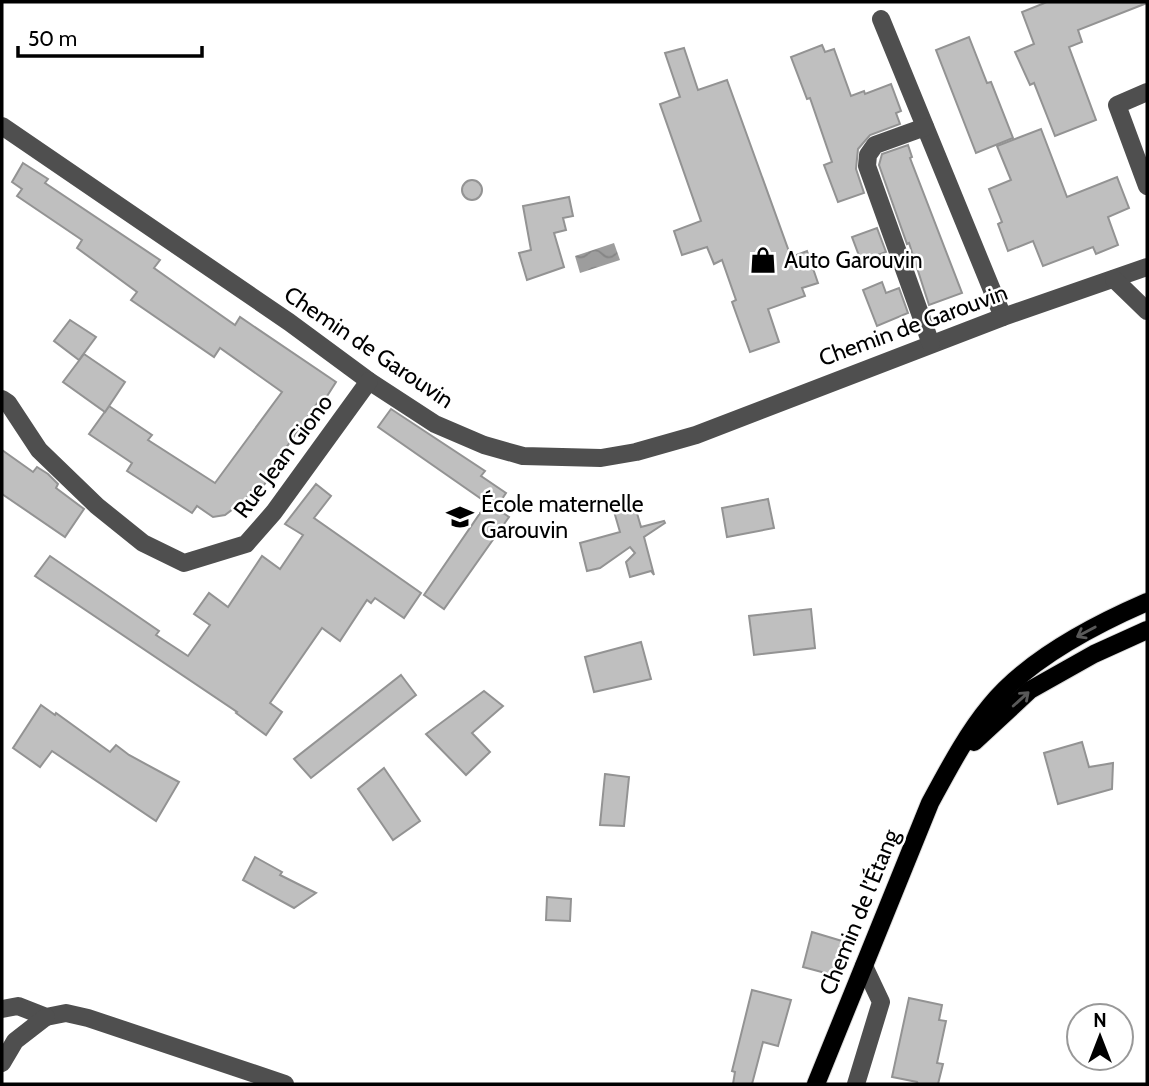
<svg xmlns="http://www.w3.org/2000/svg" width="1149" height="1086" font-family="Cabin,sans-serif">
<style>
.water{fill:url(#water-waves)}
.building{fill:#bfbfbf;stroke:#939393;stroke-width:2}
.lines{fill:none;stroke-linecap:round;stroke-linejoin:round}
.major-casing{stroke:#dbdbdb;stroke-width:20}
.minor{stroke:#4f4f4f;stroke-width:18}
.major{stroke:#000;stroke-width:18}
.oneway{stroke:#595959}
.labels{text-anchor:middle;stroke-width:5;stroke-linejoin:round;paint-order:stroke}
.poi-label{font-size:23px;fill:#000;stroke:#fff;text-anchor:start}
.street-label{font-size:23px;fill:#000;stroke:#fff}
</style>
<defs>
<pattern id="water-waves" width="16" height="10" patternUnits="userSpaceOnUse" patternTransform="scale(1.75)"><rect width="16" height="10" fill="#9d9d9d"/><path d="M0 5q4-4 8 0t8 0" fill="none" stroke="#858585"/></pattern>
</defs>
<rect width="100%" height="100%" fill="#fff"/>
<polygon class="water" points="614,243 620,260 580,273 575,256"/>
<g class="building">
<polygon points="1047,2 1147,3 1078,30 1082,42 1069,47 1096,120 1055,136 1034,83 1030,85 1015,52 1034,44 1022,12"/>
<polygon points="969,37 987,83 991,82 1013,138 976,153 936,50"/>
<polygon points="822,45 825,52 834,49 851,96 864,91 865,94 891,84 901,111 896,113 900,124 870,135 858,149 856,169 864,193 838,202 824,165 832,162 810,98 807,99 791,57"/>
<polygon points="684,48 698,90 727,80 791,257 807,251 818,283 802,288 805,296 768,309 779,342 750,352 732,302 736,300 722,260 714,264 707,247 682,255 674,231 701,221 660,104 680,97 665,53"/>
<polygon points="1041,129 1067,197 1117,177 1129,208 1108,217 1118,245 1096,254 1093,247 1043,266 1033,241 1008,251 998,224 1002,222 989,189 1011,180 997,146"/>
<polygon points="908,145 912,157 910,158 962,293 929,305 909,243 907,244 879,165 882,154"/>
<polygon points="23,163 48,179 45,183 160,260 154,268 195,297 235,325 240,317 336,382 322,404 318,402 272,468 275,469 259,492 253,488 245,500 225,515 213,517 197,506 192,513 127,471 132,463 89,434 109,406 152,435 148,440 215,483 282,392 220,348 214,357 131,300 137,292 77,248 82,240 17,196 22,189 12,182"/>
<circle cx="472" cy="190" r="10"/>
<polygon points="569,197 573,216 563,218 566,230 554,233 564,267 527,280 519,253 531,250 523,206"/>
<polygon points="877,228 886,252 861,261 852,237"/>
<polygon points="882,282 886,293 899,288 908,313 877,326 863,290"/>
<polygon points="70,320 96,337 79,360 54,341"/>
<polygon points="84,354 125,382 105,412 63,382"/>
<polygon points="391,409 485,471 481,476 506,493 496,508 509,517 444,609 424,595 487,503 378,427"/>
<polygon points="2,450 33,472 37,467 48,474 58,484 56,488 84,509 65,537 2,494"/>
<polygon points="316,484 331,496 314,518 421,593 404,618 375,598 371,603 367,600 340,641 322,628 270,703 282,712 266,735 236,713 237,712 35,576 50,556 159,631 156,635 188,656 210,625 194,614 209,593 228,607 262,556 280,569 303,535 285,524"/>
<polygon points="768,499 774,528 727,537 722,508"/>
<polygon points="634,503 641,527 664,521 665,523 644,537 654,575 651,571 630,577 626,562 635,553 630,547 600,568 587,571 580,543 620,532 613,508"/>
<polygon points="811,609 815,648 754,655 749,616"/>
<polygon points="641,642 651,679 594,692 585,657"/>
<polygon points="401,675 416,695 311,778 294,759"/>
<polygon points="484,691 503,706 472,733 490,752 466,775 426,734"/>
<polygon points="41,705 55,715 56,713 110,752 116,745 129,755 179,782 156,821 52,751 40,767 13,748"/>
<polygon points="1082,742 1089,767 1113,763 1112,789 1058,804 1044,753"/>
<polygon points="384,768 420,821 393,840 358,789"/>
<polygon points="605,774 629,777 624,826 600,825"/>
<polygon points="255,857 282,872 280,875 316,893 294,908 243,880"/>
<polygon points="547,897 571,899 570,921 546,920"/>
<polygon points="812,932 842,941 833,975 803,967"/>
<polygon points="752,990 791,1000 778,1046 763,1042 752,1084 733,1084 735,1072 732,1071"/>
<polygon points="909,998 942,1005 939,1020 946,1021 937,1063 943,1064 938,1084 918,1084 917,1082 892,1077"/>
</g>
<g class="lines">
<defs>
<g id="major">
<polyline points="974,742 1030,690 1094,654 1147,630"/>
<path d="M816,1084L930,803C948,770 966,735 990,706C1027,660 1094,625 1147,602"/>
</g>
</defs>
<use href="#major" class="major-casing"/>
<g class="minor">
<polyline points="881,19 1003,317"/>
<polyline points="1147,92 1117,105 1147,186"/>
<polyline points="2,126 289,322 369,381 435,424 484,445 523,456 601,458 636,452 696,435 1003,317 1147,267"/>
<polyline points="925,127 875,145 868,155 867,166 931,344"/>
<polyline points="1114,279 1147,311"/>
<polyline points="2,399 8,403 39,450 97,506 143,543 184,563 246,544 274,512 369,381"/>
<polyline points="2,1009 18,1006 46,1017 66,1013 88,1018 285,1084"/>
<polyline points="2,1063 15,1041 46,1017"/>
<polyline points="856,1084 881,1002 864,966"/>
</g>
<use href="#major" class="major"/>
</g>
<defs><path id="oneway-shaft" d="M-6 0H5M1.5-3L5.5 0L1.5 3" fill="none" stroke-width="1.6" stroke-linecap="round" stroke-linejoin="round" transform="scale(1.75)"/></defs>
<g class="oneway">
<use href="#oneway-shaft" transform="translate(1086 632) rotate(152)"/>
<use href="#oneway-shaft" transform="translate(1021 699) rotate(-42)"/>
</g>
<defs>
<symbol id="shop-bare" viewBox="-9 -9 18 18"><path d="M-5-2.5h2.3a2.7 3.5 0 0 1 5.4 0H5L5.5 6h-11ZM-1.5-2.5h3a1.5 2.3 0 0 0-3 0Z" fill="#000" stroke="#fff" stroke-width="2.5" paint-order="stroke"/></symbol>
<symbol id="school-bare" viewBox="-9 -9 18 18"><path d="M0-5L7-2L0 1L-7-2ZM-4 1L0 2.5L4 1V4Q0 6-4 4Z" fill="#000" stroke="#fff" stroke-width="2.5" paint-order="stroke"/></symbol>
</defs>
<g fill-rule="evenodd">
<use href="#shop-bare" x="744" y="241" width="38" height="38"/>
<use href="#school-bare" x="441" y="498" width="38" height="38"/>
</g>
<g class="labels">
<g class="poi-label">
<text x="784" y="268">Auto Garouvin</text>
<text x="481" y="512">École maternelle<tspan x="481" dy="26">Garouvin</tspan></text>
</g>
<g class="street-label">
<text transform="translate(913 325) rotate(-20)" y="8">Chemin de Garouvin</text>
<text transform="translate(369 347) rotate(34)" y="8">Chemin de Garouvin</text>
<text transform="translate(283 456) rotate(-53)" y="8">Rue Jean Giono</text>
<text transform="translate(859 912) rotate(-68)" y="8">Chemin de l’Étang</text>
</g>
</g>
<rect width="1149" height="1086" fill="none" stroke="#000000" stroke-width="7"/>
<g transform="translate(1100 1037)"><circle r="33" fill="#ffffff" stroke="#999999" stroke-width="2"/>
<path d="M0-5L12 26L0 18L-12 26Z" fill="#000000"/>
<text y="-10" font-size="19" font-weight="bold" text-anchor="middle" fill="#000000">N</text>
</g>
<path d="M18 46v10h184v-10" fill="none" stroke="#000000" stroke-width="3.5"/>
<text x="28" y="46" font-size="21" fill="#000000" stroke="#ffffff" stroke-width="5" paint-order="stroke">50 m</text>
</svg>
